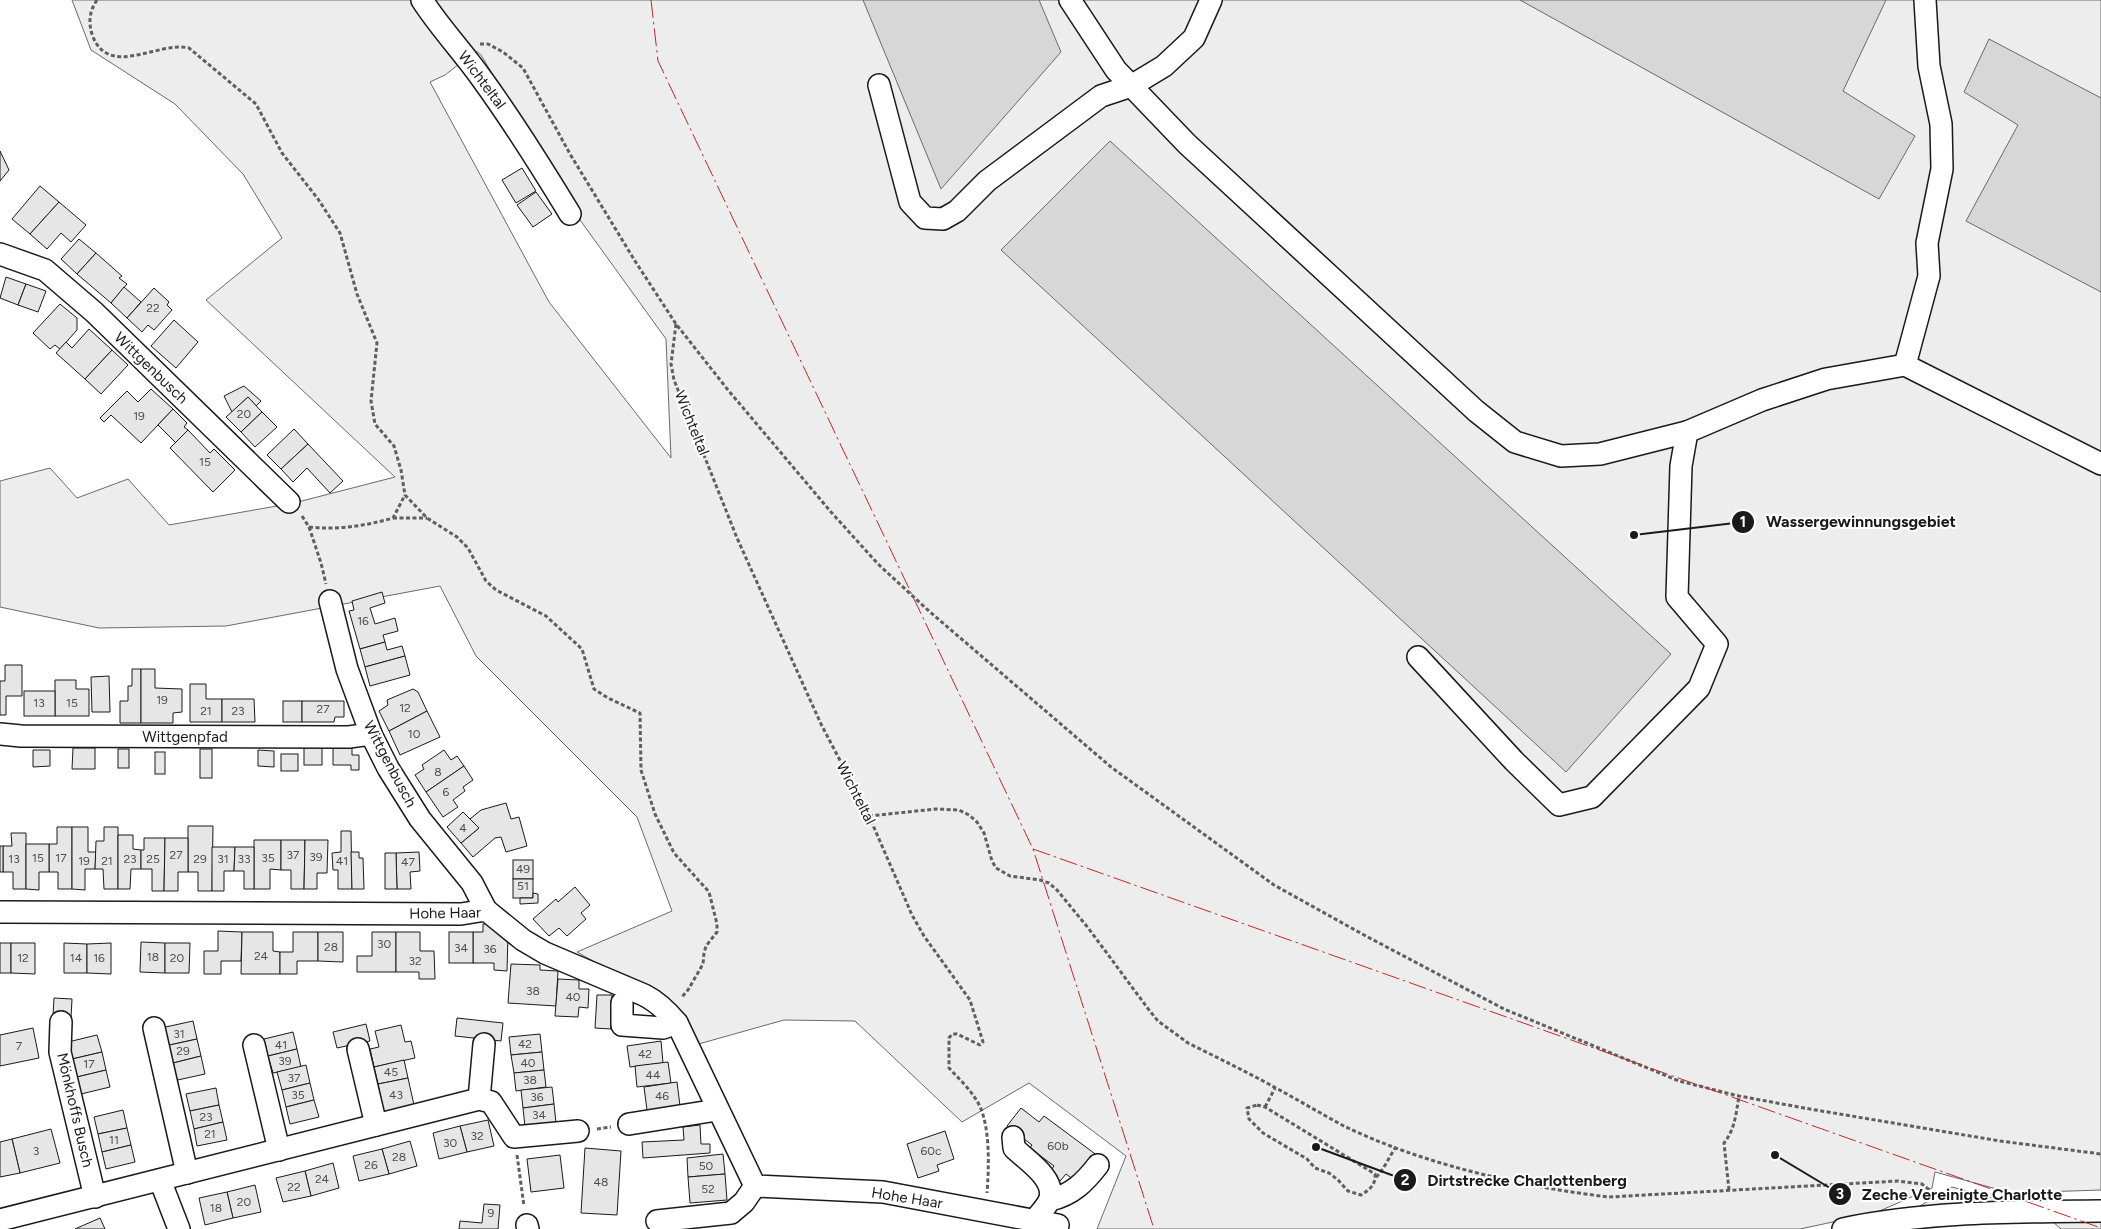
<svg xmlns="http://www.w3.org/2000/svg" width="2101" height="1229" font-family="Figtree,sans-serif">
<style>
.built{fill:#ededed;stroke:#6a6a6a;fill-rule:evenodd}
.water{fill:#d7d7d7;stroke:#6a6a6a}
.building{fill:#e6e6e6;stroke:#1a1a1a}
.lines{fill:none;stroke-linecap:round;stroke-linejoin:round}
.minor-casing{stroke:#1a1a1a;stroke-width:24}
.path{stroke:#5f5f5f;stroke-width:3;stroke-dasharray:4 2.5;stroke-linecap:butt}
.minor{stroke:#fff;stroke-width:21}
.power{stroke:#c62828;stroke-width:1;stroke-dasharray:18 4 2.5 4;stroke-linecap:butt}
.labels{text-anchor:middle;stroke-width:4;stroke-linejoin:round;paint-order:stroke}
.number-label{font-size:12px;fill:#4d4d4d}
.street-label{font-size:15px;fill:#1a1a1a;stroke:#fff}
.leader{fill:none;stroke:#1a1a1a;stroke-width:2}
.callout-dot{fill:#1a1a1a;stroke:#fff;stroke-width:2}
.mark-label{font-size:15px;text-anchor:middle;font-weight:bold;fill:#fff}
.callout-label{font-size:16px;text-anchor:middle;font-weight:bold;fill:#1a1a1a;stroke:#fff;stroke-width:4;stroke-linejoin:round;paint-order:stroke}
</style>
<rect width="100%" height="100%" fill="#fff"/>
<g class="built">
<path d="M72,0H2101V1190L2011,1193L1935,1172L1932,1188L1875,1213L1800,1229H1097L1126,1156L1029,1083L962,1122L855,1021L784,1020L695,1045L678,1009L577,952L672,911L637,817L476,656L440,586L226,626L99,628L0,607V481L50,468L77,498L128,479L169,525L294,503L395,477L206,300L282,238L243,174L175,104L91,50ZM476,51L481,55L575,213L666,339L671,458L549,302L430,82L445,75Z"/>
<polygon points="1952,1187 2015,1204 1920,1206"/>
<polygon points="2101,1221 2101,1229 2061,1229 2053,1222"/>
</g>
<g class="water">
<polygon points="863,0 1039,0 1061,52 941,189"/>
<polygon points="1520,0 1886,0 1843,91 1915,136 1879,199"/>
<polygon points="1989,39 2101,98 2101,292 1966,221 2018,125 1964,92"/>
<polygon points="1110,141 1671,654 1566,772 1001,250"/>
</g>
<g class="building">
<polygon points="0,151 9,170 0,181"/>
<polygon points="522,168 536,191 516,203 502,180"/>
<polygon points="40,186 59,202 30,234 12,219"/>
<polygon points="536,192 552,214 533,227 517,205"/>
<polygon points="59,202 86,225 71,242 61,233 47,249 30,234"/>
<polygon points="79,239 96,253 77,274 61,259"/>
<polygon points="96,253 122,276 119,278 127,284 111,303 77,274"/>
<polygon points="6,277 26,284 18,305 0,298"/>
<polygon points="26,284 46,291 38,312 18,305"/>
<polygon points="124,287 141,302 127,318 111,303"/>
<polygon points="154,288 169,302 167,305 172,310 154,330 148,325 142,332 127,318"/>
<polygon points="60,304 77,318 77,330 60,349 55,345 50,349 33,333"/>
<polygon points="174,320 198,342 176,368 151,346"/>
<polygon points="89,329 112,350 85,379 56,353 66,342 72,348"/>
<polygon points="112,350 128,365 101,394 85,379"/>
<polygon points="244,386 261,401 256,406 248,397 232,412 224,396"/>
<polygon points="151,389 173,409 141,443 111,415 104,422 100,418 127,391 138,402"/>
<polygon points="248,397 262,412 241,432 226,417"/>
<polygon points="173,409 187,423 184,427 188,430 176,443 158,425"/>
<polygon points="262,412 277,427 255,447 241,432"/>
<polygon points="294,429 308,444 281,469 267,455"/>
<polygon points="188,430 210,453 214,449 235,470 213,492 170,448"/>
<polygon points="308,444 343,481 330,493 307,468 293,482 281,469"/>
<polygon points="382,592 385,603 370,608 375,624 395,618 398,631 383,635 385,642 360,649 349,611 354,610 352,601"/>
<polygon points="385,642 387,650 402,646 405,656 365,667 360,649"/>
<polygon points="405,656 410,675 370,686 365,667"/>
<polygon points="5,665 22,665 22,696 6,696 6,715 0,715 0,681 5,681"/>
<polygon points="132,669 141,669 141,723 120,723 120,701 128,701 128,686 132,686"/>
<polygon points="141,669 155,669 155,688 182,689 182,712 173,713 173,723 141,723"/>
<polygon points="109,676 110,712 92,712 91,677"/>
<polygon points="55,680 76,680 76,689 89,689 89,716 55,716"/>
<polygon points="190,684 206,684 206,699 222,699 222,722 190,722"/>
<polygon points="413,689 418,692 427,711 389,731 379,711 388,705 387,700"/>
<rect x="24" y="691" width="31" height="25"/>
<polygon points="222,699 254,699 255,722 222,722"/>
<rect x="283" y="701" width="19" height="21"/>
<polygon points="302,701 344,701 344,717 335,717 334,722 302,722"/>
<polygon points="427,711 440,737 400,755 389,731"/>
<rect x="304" y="745" width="18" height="20"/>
<polygon points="333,747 352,747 352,755 359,755 359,770 351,770 351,765 333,765"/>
<polygon points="73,748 95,748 95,769 72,769"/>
<rect x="118" y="749" width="11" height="19"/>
<rect x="200" y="749" width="12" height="29"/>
<polygon points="33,750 50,750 50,766 33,767"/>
<polygon points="258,750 274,751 274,767 258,766"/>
<polygon points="444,750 451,760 457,756 464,766 426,792 415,775 424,769 422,765"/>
<rect x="155" y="752" width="10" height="22"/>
<rect x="281" y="754" width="17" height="17"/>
<polygon points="464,766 473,780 463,787 465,791 453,800 458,807 443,817 426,792"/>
<polygon points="506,803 511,819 519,817 527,846 506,852 501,837 495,838 473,857 461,843 479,828 470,819 481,810"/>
<polygon points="463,812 479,828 461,843 447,827"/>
<polygon points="188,826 213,826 212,891 198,891 198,872 188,872"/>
<polygon points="57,827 72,827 72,889 58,889 58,872 49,872 49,844 57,844"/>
<polygon points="72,827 88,827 88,852 96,852 95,869 85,869 85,890 72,889"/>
<polygon points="104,827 118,827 118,889 104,889 103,869 95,869 96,841 104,841"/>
<polygon points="341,831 351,831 352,889 338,889 338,870 333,870 332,853 341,852"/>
<polygon points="11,833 26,833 26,889 13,889 13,872 3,872 3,846 12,846"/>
<polygon points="118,835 133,835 133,849 141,850 141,869 131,869 130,889 118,889"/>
<polygon points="144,838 165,838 164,891 152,891 152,869 141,869 141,850 144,850"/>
<polygon points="165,838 188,838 188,872 178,872 178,891 164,891"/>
<polygon points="254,840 281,840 281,870 270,869 270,889 254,889"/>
<polygon points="281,840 305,840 304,889 291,889 291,870 281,870"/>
<polygon points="305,840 328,840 327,873 317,873 317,889 304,889"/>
<polygon points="26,844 49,844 49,872 39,872 39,890 26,889"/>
<rect x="0" y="846" width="3" height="26"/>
<polygon points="212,847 235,847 234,871 224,871 224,891 212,891"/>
<polygon points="235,847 254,847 254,889 244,889 244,871 234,871"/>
<polygon points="351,852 359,852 359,858 363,858 364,889 352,889"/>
<polygon points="419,852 420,871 410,872 411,889 397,889 396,853"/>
<polygon points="385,853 396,853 397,889 385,889"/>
<rect x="513" y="860" width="20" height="19"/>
<rect x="513" y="879" width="20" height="19"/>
<polygon points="575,887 590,905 581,913 586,919 567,936 559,928 549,936 533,919 556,899 558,902"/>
<polygon points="533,893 538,894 538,903 520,904 520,898 533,898"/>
<polygon points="483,924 492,924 508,935 507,971 494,970 494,963 473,963 473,932 483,932"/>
<polygon points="218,931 242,932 241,961 221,961 221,974 204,974 204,951 218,951"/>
<polygon points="242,932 273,932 273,951 280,952 280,974 241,974"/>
<polygon points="293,932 318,932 318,961 297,961 297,974 280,974 280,952 293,952"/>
<polygon points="318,932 343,932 343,962 318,961"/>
<polygon points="372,932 396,932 396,972 357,972 357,956 372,956"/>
<polygon points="396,932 420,932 420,951 434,951 435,979 419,979 419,972 396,972"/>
<rect x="449" y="932" width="24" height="31"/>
<polygon points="141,942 165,943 165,973 140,972"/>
<rect x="0" y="943" width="11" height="30"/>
<polygon points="11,943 35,943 35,974 11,973"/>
<polygon points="64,943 87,944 87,973 64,973"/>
<polygon points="111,943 111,974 87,973 87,944"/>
<polygon points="165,943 190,943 189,973 165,973"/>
<polygon points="511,964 540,965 540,970 558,971 556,1006 508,1003"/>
<polygon points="558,979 579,980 579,989 589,989 588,1008 579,1007 578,1017 555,1016"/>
<polygon points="597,995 612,995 611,1029 595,1028"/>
<polygon points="54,998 72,999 71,1018 53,1016"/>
<polygon points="457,1018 503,1023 501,1041 455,1036"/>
<polygon points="193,1021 197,1039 165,1046 161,1028"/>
<polygon points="366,1024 370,1041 337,1048 333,1032"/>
<polygon points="401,1025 405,1042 411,1041 415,1058 374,1067 370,1049 379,1047 375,1031"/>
<polygon points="33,1028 39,1058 0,1066 0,1035"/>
<polygon points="293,1032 297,1049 268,1056 264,1039"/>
<polygon points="540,1034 542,1052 511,1055 509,1037"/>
<polygon points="97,1035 102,1052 72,1059 68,1042"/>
<polygon points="197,1039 201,1056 169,1064 165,1046"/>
<polygon points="661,1041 663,1063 630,1067 627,1046"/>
<polygon points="297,1049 301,1067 273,1073 268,1056"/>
<polygon points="102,1052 106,1070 77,1077 72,1059"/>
<polygon points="542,1052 544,1070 514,1073 511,1055"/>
<polygon points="201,1056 205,1074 173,1081 169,1064"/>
<polygon points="404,1060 408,1078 378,1084 374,1067"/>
<polygon points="668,1062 671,1083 637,1087 635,1066"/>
<polygon points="306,1065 310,1083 282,1090 277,1072"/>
<polygon points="106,1070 110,1087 81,1094 77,1077"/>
<polygon points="544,1070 546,1087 516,1091 514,1073"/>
<polygon points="408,1078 414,1105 384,1112 378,1084"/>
<polygon points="677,1082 680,1106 647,1110 644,1087"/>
<polygon points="310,1083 314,1100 286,1107 282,1090"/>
<polygon points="552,1087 554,1104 523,1108 521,1090"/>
<polygon points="216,1088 219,1105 190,1111 186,1094"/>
<polygon points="314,1100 319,1117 290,1124 286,1107"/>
<polygon points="554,1104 556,1123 525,1127 523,1108"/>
<polygon points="219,1105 223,1122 194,1129 190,1111"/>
<polygon points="1021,1108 1039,1122 1044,1116 1098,1156 1078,1183 1066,1174 1060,1181 1049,1173 1054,1166 1030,1148 1032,1145 1007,1126"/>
<polygon points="123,1110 127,1128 98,1134 94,1117"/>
<polygon points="488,1120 494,1146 467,1152 460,1126"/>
<polygon points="223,1122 227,1140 197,1146 194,1129"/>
<polygon points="700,1125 701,1144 710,1144 710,1153 643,1158 642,1142 684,1140 683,1127"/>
<polygon points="460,1126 467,1152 439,1159 433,1133"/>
<polygon points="127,1128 131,1145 102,1152 98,1134"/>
<polygon points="51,1129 60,1163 20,1173 12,1139"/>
<polygon points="945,1131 954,1159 937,1165 939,1171 918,1178 907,1144"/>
<polygon points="12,1139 20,1173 0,1177 0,1142"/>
<polygon points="410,1141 417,1166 389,1174 382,1149"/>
<polygon points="131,1145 135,1162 106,1169 102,1152"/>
<polygon points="585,1148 621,1151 617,1215 581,1213"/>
<polygon points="382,1149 389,1174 359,1181 353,1156"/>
<polygon points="723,1154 725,1174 688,1177 687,1158"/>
<polygon points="560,1155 564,1188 531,1192 527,1159"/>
<polygon points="333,1163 339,1188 311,1196 305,1171"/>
<polygon points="305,1171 311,1196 283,1202 276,1178"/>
<polygon points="725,1174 727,1200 690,1203 688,1177"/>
<polygon points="255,1185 261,1212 233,1218 227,1192"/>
<polygon points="227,1192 233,1218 205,1225 199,1198"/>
<polygon points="484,1204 500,1205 498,1229 459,1229 460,1221 482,1223"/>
<polygon points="100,1218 105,1229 75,1229"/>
</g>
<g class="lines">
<defs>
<g id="minor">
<path d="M422,0C440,28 463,52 482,79C514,123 542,168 570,214"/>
<polyline points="1070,0 1116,70 1187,144 1476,411 1515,442 1561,456 1600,454 1687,432"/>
<polyline points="879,85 910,202 925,218 943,219 957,211 987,181 1101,96 1131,86 1164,66 1194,38 1211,0"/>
<polyline points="0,254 45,270 94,312 289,502"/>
<polyline points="1905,365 1929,276 1927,243 1942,169 1941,124 1929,66 1925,0"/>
<polyline points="330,601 347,669 371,734 388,768 420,819 472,883 486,910"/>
<polyline points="1418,657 1514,761 1559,805 1592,797 1699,688 1717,644 1677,597 1681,466 1687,432 1762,400 1826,379 1905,365 2101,464"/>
<polyline points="0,734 21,736 349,737 371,734"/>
<path d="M0,912L461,914L486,910L523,940L545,953L644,995C658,1002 667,1011 677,1023L755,1186L883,1192L1058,1225"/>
<polyline points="622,1003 622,1025 663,1028 677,1023"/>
<polyline points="61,1022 60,1052 95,1197"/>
<polyline points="154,1028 187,1173"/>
<polyline points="254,1045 279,1150"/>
<polyline points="358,1049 376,1125"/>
<polyline points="479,1099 484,1044"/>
<polyline points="629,1124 717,1110"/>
<path d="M1013,1137L1014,1148C1026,1160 1055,1178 1050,1198C1048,1206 1039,1214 1034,1221"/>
<polyline points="160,1180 179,1229"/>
<path d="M1050,1200C1072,1195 1085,1182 1098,1165"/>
<polyline points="0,1220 479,1099 491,1102 514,1137 578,1131"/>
<polyline points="657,1221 731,1213 744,1202 755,1186"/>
<polyline points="527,1225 528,1229"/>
<path d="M1843,1229C1927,1211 2016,1212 2101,1211"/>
</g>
</defs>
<use href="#minor" class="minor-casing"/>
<g class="path">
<path d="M97,0C89,12 88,23 93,37C110,78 158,41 189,48L256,104L282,153L318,199L340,233L357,294L377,343L371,401L375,424L394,446L401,470L405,495L427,518L457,537L468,548L486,581L496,590L546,616L582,649L594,689L608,698L640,713L641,770L655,814L674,853L709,892L717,924V932L706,946L704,953L703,964L688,990L681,998"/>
<polyline points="480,44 488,44 503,52 523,68 570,154 635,261 676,324 728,390 831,512 878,564 930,612 1111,767 1274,885 1364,935 1504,1009 1679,1081 1739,1096 1804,1108 2000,1141 2101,1154"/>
<path d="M676,324L671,364L674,380L737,538L821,724L869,816L912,915L924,936L970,1000L983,1042L980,1045L957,1034H952L949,1038V1068C958,1078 968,1087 975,1098C991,1119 989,1167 987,1193"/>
<path d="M302,516L309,527C338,530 365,526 393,518L405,495"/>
<polyline points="393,518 427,518"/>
<polyline points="309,527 321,563 326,584"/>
<path d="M869,816L936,809L959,810L969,815L977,822L984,833L992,861L996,868L1010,876L1040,880L1049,883L1057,890L1089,929L1149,1010L1158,1021L1188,1043C1218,1058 1247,1072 1276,1088C1298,1100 1320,1113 1342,1125C1421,1164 1523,1187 1609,1197L1898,1181L1922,1184L1937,1196"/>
<path d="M1257,1105L1265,1107L1375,1174C1376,1185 1369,1190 1361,1195L1348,1191L1338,1180L1329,1173L1315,1168L1307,1159L1263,1133L1249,1119L1247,1108Z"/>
<polyline points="1265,1107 1275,1088"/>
<polyline points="597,1129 611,1127"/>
<polyline points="517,1155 524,1206"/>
<path d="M1376,1177C1382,1173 1390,1155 1396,1147"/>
<path d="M1729,1190L1724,1143C1735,1129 1736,1114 1739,1096"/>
</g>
<use href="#minor" class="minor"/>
<g class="power">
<polyline points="651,0 658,61 1033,849 1154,1229"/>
<polyline points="1033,849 2101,1228"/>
</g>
</g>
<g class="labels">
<g class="number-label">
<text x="153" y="312">22</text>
<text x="244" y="418">20</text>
<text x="139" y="420">19</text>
<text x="205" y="466">15</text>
<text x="363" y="625">16</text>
<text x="162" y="704">19</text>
<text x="39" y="707">13</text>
<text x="72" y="707">15</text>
<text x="405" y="712">12</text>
<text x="323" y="713">27</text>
<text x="206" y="715">21</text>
<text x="238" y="715">23</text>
<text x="414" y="738">10</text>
<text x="438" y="776">8</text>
<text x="446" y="796">6</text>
<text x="463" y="832">4</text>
<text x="176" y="859">27</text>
<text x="293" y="859">37</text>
<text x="316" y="861">39</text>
<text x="38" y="862">15</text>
<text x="61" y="862">17</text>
<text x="268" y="862">35</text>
<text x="14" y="863">13</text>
<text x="130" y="863">23</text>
<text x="153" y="863">25</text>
<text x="200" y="863">29</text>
<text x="223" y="863">31</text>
<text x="244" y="863">33</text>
<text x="84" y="865">19</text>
<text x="107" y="865">21</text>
<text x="342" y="865">41</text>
<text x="408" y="866">47</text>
<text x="523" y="873">49</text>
<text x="523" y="890">51</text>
<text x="384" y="948">30</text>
<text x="331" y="951">28</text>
<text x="461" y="952">34</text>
<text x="490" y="953">36</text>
<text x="261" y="960">24</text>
<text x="153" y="961">18</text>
<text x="23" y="962">12</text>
<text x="76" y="962">14</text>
<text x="99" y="962">16</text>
<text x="177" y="962">20</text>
<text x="415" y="965">32</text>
<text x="533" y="995">38</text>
<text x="573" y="1001">40</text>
<text x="179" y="1038">31</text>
<text x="525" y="1048">42</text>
<text x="281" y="1049">41</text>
<text x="19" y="1050">7</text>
<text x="183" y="1055">29</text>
<text x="645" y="1058">42</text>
<text x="285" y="1065">39</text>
<text x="528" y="1067">40</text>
<text x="89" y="1068">17</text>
<text x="391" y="1076">45</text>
<text x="653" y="1079">44</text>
<text x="294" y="1082">37</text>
<text x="530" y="1084">38</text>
<text x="298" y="1099">35</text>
<text x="396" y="1099">43</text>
<text x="662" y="1100">46</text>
<text x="537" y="1101">36</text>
<text x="539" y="1119">34</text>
<text x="206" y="1121">23</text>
<text x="210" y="1138">21</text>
<text x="477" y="1140">32</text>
<text x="114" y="1144">11</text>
<text x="450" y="1147">30</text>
<text x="1058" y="1150">60b</text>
<text x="36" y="1155">3</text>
<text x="931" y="1155">60c</text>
<text x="399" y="1161">28</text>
<text x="371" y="1169">26</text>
<text x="706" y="1170">50</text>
<text x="322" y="1183">24</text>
<text x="601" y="1186">48</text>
<text x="294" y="1191">22</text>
<text x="708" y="1193">52</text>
<text x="244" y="1206">20</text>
<text x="216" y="1212">18</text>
<text x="491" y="1217">9</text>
</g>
<g class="street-label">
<text transform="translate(482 80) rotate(53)" y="5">Wichteltal</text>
<text transform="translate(151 368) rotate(44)" y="5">Wittgenbusch</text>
<text transform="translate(692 423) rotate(68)" y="5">Wichteltal</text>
<text x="185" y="742">Wittgenpfad</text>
<text transform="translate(390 764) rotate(62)" y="5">Wittgenbusch</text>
<text transform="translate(856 793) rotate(63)" y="5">Wichteltal</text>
<text transform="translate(445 913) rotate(-1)" y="5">Hohe Haar</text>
<text transform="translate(75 1110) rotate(77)" y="5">Mönkhoffs Busch</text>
<text transform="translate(907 1198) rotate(9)" y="5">Hohe Haar</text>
</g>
</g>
<path class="leader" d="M1634 535L1743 522M1316 1147L1405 1180M1775 1155L1840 1194"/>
<g class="callout-dot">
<circle cx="1634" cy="535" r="5"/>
<circle cx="1316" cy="1147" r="5"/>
<circle cx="1775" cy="1155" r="5"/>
<circle cx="1743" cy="522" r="12"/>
<circle cx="1405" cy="1180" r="12"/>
<circle cx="1840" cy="1194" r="12"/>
</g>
<g class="mark-label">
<text x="1743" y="527">1</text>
<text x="1405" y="1185">2</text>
<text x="1840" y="1199">3</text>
</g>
<g class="callout-label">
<text x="1861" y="527">Wassergewinnungsgebiet</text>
<text x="1527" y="1186">Dirtstrecke Charlottenberg</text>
<text x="1962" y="1200">Zeche Vereinigte Charlotte</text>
</g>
</svg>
